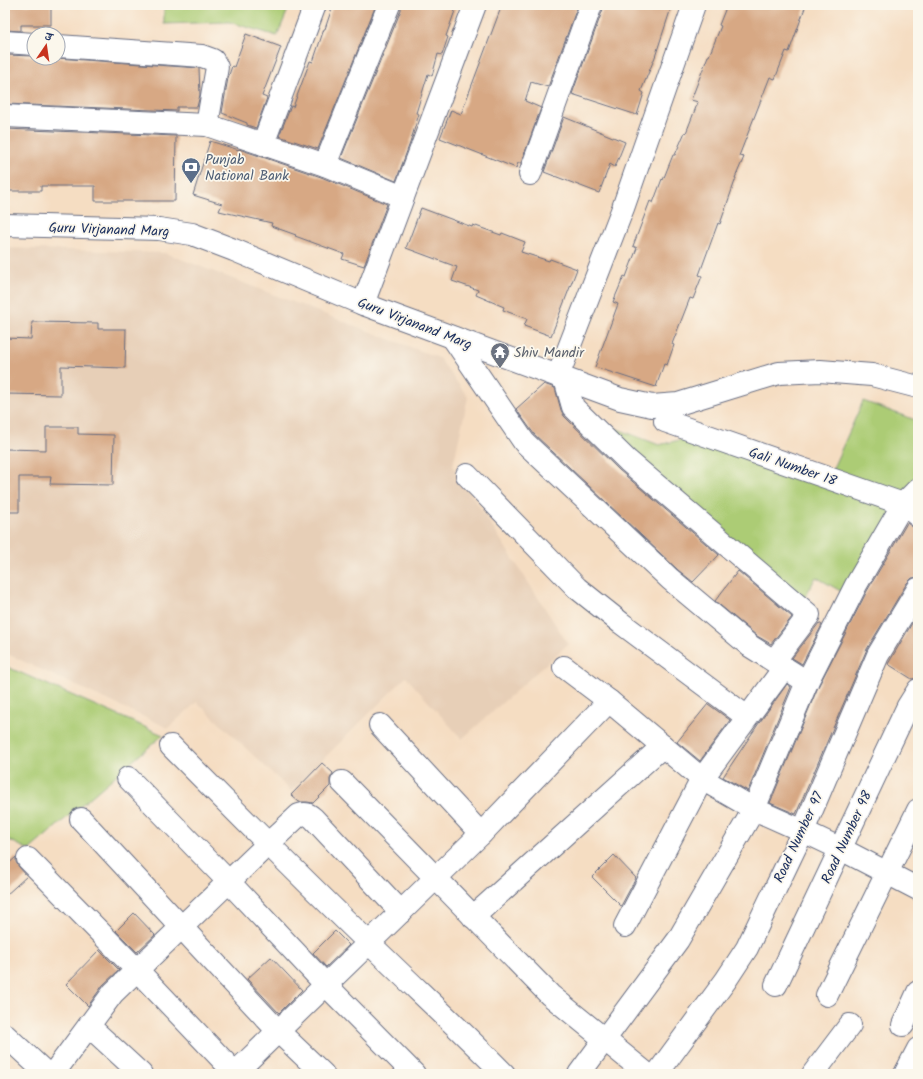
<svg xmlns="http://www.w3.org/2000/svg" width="923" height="1079" font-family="Kalam,'Playpen Sans Deva',sans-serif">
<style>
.built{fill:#e7cfb7}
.green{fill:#accc74;stroke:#647e69}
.building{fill:#d7a884}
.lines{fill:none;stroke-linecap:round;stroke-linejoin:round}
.minor-casing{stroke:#676c81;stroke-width:24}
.minor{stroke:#fff;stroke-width:22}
.labels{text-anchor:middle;stroke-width:3.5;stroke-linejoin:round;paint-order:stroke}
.service-label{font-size:14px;fill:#4e5e75;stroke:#fbf7ec;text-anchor:start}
.street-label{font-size:14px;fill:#1b2f5e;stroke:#fbf7ec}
.worship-label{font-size:14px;fill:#5b616d;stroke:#fbf7ec;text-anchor:start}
</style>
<rect width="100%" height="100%" fill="#fbf7ec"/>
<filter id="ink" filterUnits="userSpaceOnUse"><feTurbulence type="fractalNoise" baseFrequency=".025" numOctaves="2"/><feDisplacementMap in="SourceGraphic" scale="8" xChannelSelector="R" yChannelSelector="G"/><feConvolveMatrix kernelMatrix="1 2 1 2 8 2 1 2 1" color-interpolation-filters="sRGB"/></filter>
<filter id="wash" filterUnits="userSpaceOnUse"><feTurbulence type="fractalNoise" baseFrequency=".012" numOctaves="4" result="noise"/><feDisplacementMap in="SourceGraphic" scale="16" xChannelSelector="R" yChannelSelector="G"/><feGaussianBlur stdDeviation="0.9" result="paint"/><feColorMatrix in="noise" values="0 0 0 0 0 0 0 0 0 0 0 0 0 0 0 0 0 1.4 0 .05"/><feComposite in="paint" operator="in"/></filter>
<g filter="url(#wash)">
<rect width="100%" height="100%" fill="#f5ddc2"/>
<polygon class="built" points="5,248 165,253 439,358 468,397 453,466 568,644 462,739 406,677 291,791 197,702 168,728 5,653"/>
<g class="green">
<polygon points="164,5 290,5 277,36 229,22 164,24"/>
<polygon points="863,401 918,421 918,489 844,593 816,577 800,606 586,417 659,445 708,433 829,477"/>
<polygon points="5,666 163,735 29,850 5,838"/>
</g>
<g id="blocks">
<g class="building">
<polygon points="5,5 51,5 51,25 21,25 21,31 5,30"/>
<polygon points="333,5 376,5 318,149 279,136 291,106 293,107 310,61 313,62 324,29 325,29"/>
<polygon points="401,5 457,5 446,36 448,37 442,55 438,54 432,76 428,74 416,113 419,114 410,143 396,181 341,158 401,10"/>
<polygon points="502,5 578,5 548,87 531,82 525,101 541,108 521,163 518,163 516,168 440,138 451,110 461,114"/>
<polygon points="603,5 672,5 655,57 641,91 644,93 637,115 572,94 603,9"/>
<polygon points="727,5 806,5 789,52 786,51 775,79 770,77 739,156 744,157 735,178 736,178 720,224 718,223 699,275 702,276 693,299 690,298 672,344 674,345 667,365 664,364 656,387 595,367 618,304 613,302 624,276 626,277 637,248 633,246 650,201 653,203 662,179 663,180 673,155 675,155 685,132 686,133 698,102 691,100 708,56 709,56 721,26 719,25"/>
<polygon points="246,34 281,47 262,96 267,98 256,128 247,125 247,123 222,113 228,78 232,66 234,67"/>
<polygon points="5,55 34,56 34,58 56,58 199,68 200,95 197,107 177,107 177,111 5,104"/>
<polygon points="564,117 625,142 615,167 610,164 599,193 544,172"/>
<polygon points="5,129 176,136 175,201 95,201 95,186 41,186 41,191 5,191"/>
<polygon points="210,141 239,150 239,149 321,177 387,204 364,266 342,259 344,254 295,236 296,235 271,226 272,223 219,211 222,204 193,195"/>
<polygon points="421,208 472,227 473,225 501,235 502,233 525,242 521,252 549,261 550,259 577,269 551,336 524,326 527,319 503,310 504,307 476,295 478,290 452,281 457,267 406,248"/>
<polygon points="32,322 98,323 98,329 126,329 125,368 61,366 61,395 5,394 5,338 31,339"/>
<polygon points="544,384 555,388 561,410 564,416 619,470 719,555 693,582 678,570 534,434 516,409"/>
<polygon points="46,427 78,427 78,434 114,435 113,485 50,484 51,477 19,477 19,512 5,512 5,449 46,450"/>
<polygon points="907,523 911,526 918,528 918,577 912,578 907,583 867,649 796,814 770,803 818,687 867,591"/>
<polygon points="738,571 792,617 771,644 757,636 715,601"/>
<polygon points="918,613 918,678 912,679 888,664"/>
<polygon points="819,623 822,625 802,664 792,658"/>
<polygon points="787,684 791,687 748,791 723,777 757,726"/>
<polygon points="708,704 730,720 700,761 677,742"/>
<polygon points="322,763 333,773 330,779 330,786 313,803 307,802 299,802 291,795"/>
<polygon points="614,855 636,878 621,906 592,877"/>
<polygon points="16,857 16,862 19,867 27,876 5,896 5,867"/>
<polygon points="134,913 155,935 137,952 116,931"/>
<polygon points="335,931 349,945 326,967 313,953"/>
<polygon points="99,950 119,970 103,985 88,1006 66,984"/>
<polygon points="271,957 302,990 279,1013 247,979"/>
</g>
</g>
</g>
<g filter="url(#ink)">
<use href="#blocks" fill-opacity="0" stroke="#676c81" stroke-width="1"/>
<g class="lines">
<defs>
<g id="minor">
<polyline points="5,42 34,44"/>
<polyline points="58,46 202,56 213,60 217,67 207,125"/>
<polyline points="5,116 207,125 325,165 403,197"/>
<polyline points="263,144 315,5"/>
<polyline points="325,165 389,5"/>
<polyline points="530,174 591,5"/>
<polyline points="5,225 159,229 192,234 234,250 363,304 620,399 652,406 678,404 779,373 820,371 872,375 918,387"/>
<polyline points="363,304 475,5"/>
<polyline points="453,338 524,442 670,579 750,646 807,682"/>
<polyline points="558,376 623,208 694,5"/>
<polyline points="565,379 573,407 628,461 809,615 774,661"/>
<polyline points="665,421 903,504 918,516"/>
<polyline points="467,475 577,588 621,623 747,717"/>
<polyline points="564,667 609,701 702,779 754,809 803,831 841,849 918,889"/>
<polyline points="380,725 481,834"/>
<path d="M171,746C236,812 302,878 369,943C414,987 460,1029 504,1074"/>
<polyline points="128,778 229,882 326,985 414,1074"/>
<polyline points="342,782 550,995 647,1074"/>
<polyline points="81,819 278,1031 323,1074"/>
<polyline points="28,859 137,970 236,1074"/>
<polyline points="473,917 663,746"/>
<polyline points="625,926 702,779 784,668"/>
<polyline points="776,985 908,706 918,690"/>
<polyline points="827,995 918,810"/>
<polyline points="903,1025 918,992"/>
<polyline points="89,1026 141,1074"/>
<polyline points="5,1035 47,1074"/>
<polyline points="235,1073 481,834 609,701"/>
<path d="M53,1074L113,993L268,844L299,815C306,813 308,814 313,818L401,912"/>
<polyline points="579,1074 678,940 754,809 807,682 856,585 903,504 918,489"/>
<polyline points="657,1074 726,980 747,948 803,831 878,655 918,589"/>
<polyline points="813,1074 850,1025"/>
<polyline points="905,1074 918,1049"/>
</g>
</defs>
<use href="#minor" class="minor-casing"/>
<use href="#minor" class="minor"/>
</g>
</g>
<defs>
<symbol id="bank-pin" viewBox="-11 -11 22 30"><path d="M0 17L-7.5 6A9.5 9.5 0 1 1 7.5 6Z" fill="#5c6f8a" stroke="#fbf7ec"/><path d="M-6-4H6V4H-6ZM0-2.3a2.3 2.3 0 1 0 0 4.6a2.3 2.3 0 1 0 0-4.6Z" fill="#fff"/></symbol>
<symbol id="temple-pin" viewBox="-11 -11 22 30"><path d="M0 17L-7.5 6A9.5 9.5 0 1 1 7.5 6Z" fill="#6b7280" stroke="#fbf7ec"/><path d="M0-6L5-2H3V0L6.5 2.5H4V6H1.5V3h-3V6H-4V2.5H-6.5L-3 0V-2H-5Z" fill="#fff"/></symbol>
</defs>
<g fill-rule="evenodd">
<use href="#bank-pin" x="180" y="156" width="22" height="30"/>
<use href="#temple-pin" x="489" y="341" width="22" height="30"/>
</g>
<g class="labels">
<g class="service-label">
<text x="205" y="164">Punjab<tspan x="205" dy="16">National Bank</tspan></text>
</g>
<g class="street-label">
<text transform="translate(109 229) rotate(2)" y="5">Guru Virjanand Marg</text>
<text transform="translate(415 323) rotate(21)" y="5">Guru Virjanand Marg</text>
<text transform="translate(793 466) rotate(19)" y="5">Gali Number 18</text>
<text transform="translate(798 837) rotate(-65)" y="5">Road Number 97</text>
<text transform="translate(846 837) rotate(-65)" y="5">Road Number 98</text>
</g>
<g class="worship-label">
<text x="514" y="357">Shiv Mandir</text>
</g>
</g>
<rect width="923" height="1079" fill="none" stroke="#fbf7ec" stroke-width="20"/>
<g transform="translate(46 46) rotate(13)"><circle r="19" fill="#fbf7ec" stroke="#a1a7b3"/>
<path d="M0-3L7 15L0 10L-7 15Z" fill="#c8321e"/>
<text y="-6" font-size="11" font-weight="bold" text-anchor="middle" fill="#1b2f5e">उ</text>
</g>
</svg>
